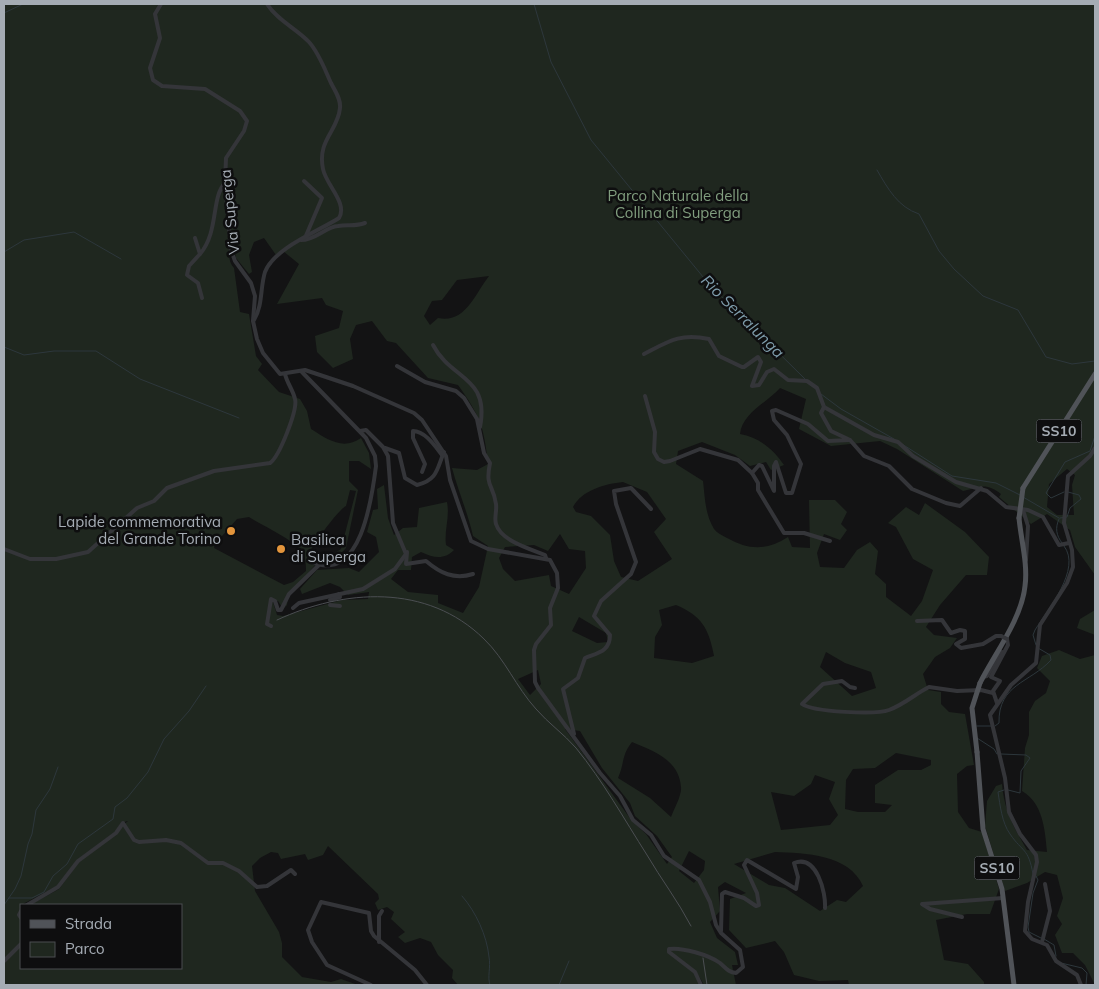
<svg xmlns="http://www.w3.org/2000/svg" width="1099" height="989" font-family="Mulish,sans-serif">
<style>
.green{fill:#1f271f;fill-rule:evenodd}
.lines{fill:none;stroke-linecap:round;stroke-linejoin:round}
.stream{stroke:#2d373c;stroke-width:1}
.minor{stroke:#343539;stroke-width:4}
.major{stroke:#505358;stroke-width:5}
.tram{stroke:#4b4e52;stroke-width:1}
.minor-bridge{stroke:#343539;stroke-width:4}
.major-bridge{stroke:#505358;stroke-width:5}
.poi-dot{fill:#e3953c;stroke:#0e0e0f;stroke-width:2}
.labels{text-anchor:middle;stroke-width:5;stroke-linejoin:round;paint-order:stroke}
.shield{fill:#0e0e0f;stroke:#787d82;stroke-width:1}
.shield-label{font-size:14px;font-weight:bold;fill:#a5acb4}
.park-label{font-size:15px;fill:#809d7e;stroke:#0e0e0f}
.street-label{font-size:15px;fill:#a5acb4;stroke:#0e0e0f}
.poi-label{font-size:15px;fill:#a5acb4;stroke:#0e0e0f;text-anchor:end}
.water-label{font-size:16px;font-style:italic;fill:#7f9dac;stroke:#0e0e0f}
</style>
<rect width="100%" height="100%" fill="#131314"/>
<g class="green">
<path d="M4,4H1095V575L1075,547L1070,530L1047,514L1031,524L999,497L1001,494C986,482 980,487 963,491L897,449L880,441L831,446L799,429L806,399L780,388C768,402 742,413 740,434C759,437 774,450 784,465L771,470L766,462L750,466L735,455L702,442L678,451L676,464L703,481C705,498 705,514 714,529C717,533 722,535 727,538C749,550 766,551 788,537L792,547L810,548L809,500H835L847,512L841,524L847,530L840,540L824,534L817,553L820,567L844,568L857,550L870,542L878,551L875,574L886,584V597L911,616L922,601L933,570L913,559L896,527L888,523L906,507L919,515L925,503L965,532L989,557L987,575H966L940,605L926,627L934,635L957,638L950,648L935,657L923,674L928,690L941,692V704L949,712L965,714L974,765L967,766L957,774L958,812L969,828L982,832L999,889L990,914H967L936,920L944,960L968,964L984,982V985H849L848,980L819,981L794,975L784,952L775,941L746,948L729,930L730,899L746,893L725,882L718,887L720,911L710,922L717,938L735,952L738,965H732L736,985H704L696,971L700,985H458L452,978L453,970L438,955L431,942L420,938L405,943L398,937L405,932L391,919L394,912L387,907L378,910L375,903L379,899L378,894L328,846L323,855L308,860L305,854L281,859L278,853L271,852L260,858L252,866L255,891L279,932L282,943V957L302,977L331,982L341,979L358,985H4V963L21,946V968H181V905H30L59,889L79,862L128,821L121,823L115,832L77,860L57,886L21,905L18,915L21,921V942L4,960ZM232,237L236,258L249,274L252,272L249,255L254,242L264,238L276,255L283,251L299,264L277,304L322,298L326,305L343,311L339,328L315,336L317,352L333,368L353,359L350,339L356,325L372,321L387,341L396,343L428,378L458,385C480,416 484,426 488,464L477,470L452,468C458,491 468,513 473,536L488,546L479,587L463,613L438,603V595L408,592L391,579L398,570H411L412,557L421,552C434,558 444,560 454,550L446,545C444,530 450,518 447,502L419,508L417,527L403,528L394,535L388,518L384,485L377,489L378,509L373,510L367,532L376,537L379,552L359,572L349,568L317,570L300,589L302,594L330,583L340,587L348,595L369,592L368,599L342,600L283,616L277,615L273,602L278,601L283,609L287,605L288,597L315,565L337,558L346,548L358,490L349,481V461H359L371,469L369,453L361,438C343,451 327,439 311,429L307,411L300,399L279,392L258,370L262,364L256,356L249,314L240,312L234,268C226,259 230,248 232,237ZM489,276C475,294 465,324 438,318L430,325L424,316L432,301L442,300L457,280ZM1067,469L1075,475L1072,485L1074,515H1057L1047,507L1049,484ZM623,482L647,492L666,519L654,532L672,559L638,581L621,577L614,561L610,535L591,516L576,512L573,507C582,490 605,484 623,482ZM350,490L356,491L341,549L335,553L314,557L310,552C313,544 339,509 346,506ZM249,517C263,526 293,539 302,552C306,558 306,565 306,571L293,582L284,585L214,548L215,544L237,519ZM560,534L569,549L585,551L586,568L569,594L551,586L549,575L515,581L503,569L499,558L505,547L534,545L548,551ZM676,605C702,616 709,629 714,656L692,663L654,658L655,637L662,625L659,610ZM579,617L606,633L608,642L597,643L572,631ZM826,652L845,663L871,672L876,688L852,696L820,667ZM538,670L541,684L530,695L518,679ZM565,729L580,731L602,768L630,803L635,816L657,836L672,857L667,864L646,834L632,821ZM632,742C654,751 679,760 681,787C682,795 674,809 671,817L650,798L618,778C625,762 621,756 632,742ZM896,753L931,760V765L921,770H898L875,785V803L892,805L885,812H858L845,809L846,780L853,769L875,768ZM815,775L835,782L829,799L838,815L830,825L781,830L771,792L794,796L811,784ZM689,851L705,861L704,870L694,883L679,871ZM775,852C805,853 849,854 863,886L846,902L837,900L820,911L785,888L769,885L734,864Z"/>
<polygon points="1095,610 1095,635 1077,628 1080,619"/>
<path d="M1059,650L1080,659L1095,655V985L1085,965L1073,953H1062L1055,935L1062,924L1057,916L1063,898L1057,875L1045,872L1027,883L1005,891L985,826L987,801L996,786L1002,784C1004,810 1014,828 1027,850L1047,852C1045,830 1043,803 1022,791L1025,748L1029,735V712L1035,701L1046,693L1050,681L1037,668L1042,656Z"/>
</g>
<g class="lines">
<g class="stream">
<polyline points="534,4 551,62 591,140 708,283 805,379"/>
<polyline points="4,13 23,4"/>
<path d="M877,170C888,189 898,207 919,214L939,251L954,269L983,296L1018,310L1046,357L1072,364L1095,361"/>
<polyline points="4,252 24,240 74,232 121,259"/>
<polyline points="4,347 24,355 54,351 96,351 140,379 239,418"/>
<polyline points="821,394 841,409 894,439"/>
<polyline points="902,444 952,476 996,483 1020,495"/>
<polyline points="1064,492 1051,498 1046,493 1065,462 1090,451 1095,436"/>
<polyline points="1023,497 1059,518"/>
<polyline points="1060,518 1067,517 1070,508 1081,499 1079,495 1068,492"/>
<path d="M1059,519C1055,528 1056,535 1062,543"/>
<path d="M1036,645L1033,635L1035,630C1048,609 1082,569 1064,546"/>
<polyline points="977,726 991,726"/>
<path d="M995,726L999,723C998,684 1030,683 1051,660L1050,655L1038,648"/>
<polyline points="977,738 994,749 997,754"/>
<polyline points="1001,754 1026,755 1030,758 1021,771 1020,793 1008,790"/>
<path d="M1004,790L998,792C1000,805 1002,823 1010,834C1023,853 1028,847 1033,874"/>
<polyline points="1036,876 1038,880 1033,893 1028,927 1029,932 1041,938"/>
<path d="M462,896C476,912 487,936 489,957C491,967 487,977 490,985"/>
<polyline points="9,898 32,898 44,892 53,876 67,864 78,844 113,819 115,807 127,798 148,772 164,739 189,711 206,686"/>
<polyline points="4,905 15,889 21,876 28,844 32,834 36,810 50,789 58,767"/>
<polyline points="1044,939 1054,945 1056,956"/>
<polyline points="1061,963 1082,968 1087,973 1086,985"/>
<polyline points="559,985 569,961"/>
</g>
<g class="minor">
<path d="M161,4L155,14L160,38L150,68L153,80L162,86L205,89L240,111L247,121L244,131L226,158L225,183L231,250L235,261L251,283L255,296L253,321L257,339L263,353L280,374L305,370L353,386L414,413L422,420L446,456L450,480L471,541L488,549L550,560L557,573L558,588L550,608L551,625L536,644L534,650L535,682L538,688L600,773L620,796L633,820L651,835L664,856L699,880L710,902L716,925L721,933L740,950L743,967L736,973C728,972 726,968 720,963C709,955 682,947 669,949V952L695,972L701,985"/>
<polyline points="304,181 322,198 305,238"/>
<path d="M195,238L200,254C219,232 211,197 225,183"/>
<path d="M301,240C316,240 325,227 338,226C348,224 354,227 365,223"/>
<polyline points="200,254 189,266 187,275 198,283 202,298"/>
<path d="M254,320C263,305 260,288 265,272C274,248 319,231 339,218C348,203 326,185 323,169C317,140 338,131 340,108C341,99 335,91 331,83C325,70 319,53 309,42C296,28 278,21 267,4"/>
<path d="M433,345C451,380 490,376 480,427"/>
<path d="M644,354C669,341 680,333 709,339L719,356L742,367H744L758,357L761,362L752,386L759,385L767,372L774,369L788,380L807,381L817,388L824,407L874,435L898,442L913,456L956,482L987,491L1006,507L1028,510L1043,517L1059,545L1069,543"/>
<path d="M397,366L425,382L456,391L464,398L477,419L484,453L490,463C485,488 493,483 496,504C497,511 494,518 496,524C501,541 530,549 545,555L546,558"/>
<path d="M301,371L366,438L375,456L376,466C372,497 361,584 312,562V551"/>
<polyline points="645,396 655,432 654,452 658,459 664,462 670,461 700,449 738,460 752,473"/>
<polyline points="824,407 821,413 831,431 850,440 828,441 808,424 776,410 772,411 774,420 787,435 801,464 792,493 786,493 776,462 774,466 774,491 762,466 759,465 752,473 758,483 758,490 784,533 804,533 830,541"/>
<polyline points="850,440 864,456 889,466 912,489 946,503 960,506 981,488"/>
<path d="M385,448L399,453L405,478L417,485C438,480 437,468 444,452"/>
<path d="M422,472L425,464L413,438V431C425,431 435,446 442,455"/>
<polyline points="1023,510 1028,526 1026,560"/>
<path d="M4,549L30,559H56L88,552L137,508L154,501L167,488L214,471L270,463C279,457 298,410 295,399C293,390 287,383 285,374"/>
<path d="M407,552L406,564L426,561C440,573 454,580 473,574"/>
<polyline points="330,600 340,597 339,594"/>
<polyline points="330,605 340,606"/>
<polyline points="293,608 299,603 363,589 395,569 406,554 393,523 388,456 383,447 366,430 360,431"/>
<polyline points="917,621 942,620 951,633 960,630 965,631 965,639 956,644 961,648 983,644 996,636 1001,636"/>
<polyline points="271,626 267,624 271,599 275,601 278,610 281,610 289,594 320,564"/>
<polyline points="983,677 987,676 1002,652"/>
<path d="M855,688L850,687L842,681L823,684L802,704C813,712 876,715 889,710C905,704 915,694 929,687L957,691L981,690L993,693"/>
<polyline points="997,703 993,691 1000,681 991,677 1008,645 1007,639"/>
<path d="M574,734L563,689L578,678L585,658C597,653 610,652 610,635L594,616L601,601L631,574L636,562L616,504L614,491L631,488L651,509"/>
<polyline points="27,905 58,887 78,861 116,833 123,823 134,840 139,842 166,840 181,843 208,863 223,863 239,871 257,887 267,886 291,870 295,874"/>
<polyline points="21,911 19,915 21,918"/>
<polyline points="962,917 930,909 922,904 1003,898"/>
<path d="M721,931L722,894L725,892L744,898L756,906L759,905L757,893L744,865L747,860L796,889L798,877L794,863C817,854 826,893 825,908"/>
<polyline points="379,942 379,916 382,911"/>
<polyline points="1042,942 1050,911 1045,884"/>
<polyline points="4,961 21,944"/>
<polyline points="371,985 327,965 312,942 308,930 321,902 369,913 371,931 374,936 415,970 427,985"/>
<polyline points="1081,985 1077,975 1056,961 1047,945 1032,939 1025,931 1028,902 1037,862 1036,855 1020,834 1009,812 1005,778 990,715 1011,685 1036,663 1040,625 1067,583 1073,567 1072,550 1064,523 1068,476 1090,456 1095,448"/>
</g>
<g class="major">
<polyline points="1023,488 1095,374"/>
<path d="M980,683C994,655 1022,618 1025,586C1028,564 1021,540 1019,518"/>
<polyline points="977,752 983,829 1002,889 1014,985"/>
</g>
<g class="tram">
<path d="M277,620C344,589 427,583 484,639C505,659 516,687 536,709C548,723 564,734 576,748C603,781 624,819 647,855C661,879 678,901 691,926"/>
<polyline points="703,958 707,985"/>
</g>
<polyline class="minor-bridge" points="1001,636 1007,639"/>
<g class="major-bridge">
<polyline points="1019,518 1023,488"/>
<polyline points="977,752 972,708 980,683"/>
</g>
</g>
<g class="poi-dot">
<circle cx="231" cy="531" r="5"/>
<circle cx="281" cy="549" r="5"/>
</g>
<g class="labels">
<g class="shield">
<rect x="1036.5" y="419.5" width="45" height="23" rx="4"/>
<rect x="974.5" y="856.5" width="45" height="23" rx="4"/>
</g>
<g class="shield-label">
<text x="1059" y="436">SS10</text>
<text x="997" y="873">SS10</text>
</g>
<g class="park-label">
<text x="678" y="201">Parco Naturale della<tspan x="678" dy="17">Collina di Superga</tspan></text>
</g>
<g class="street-label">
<text transform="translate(230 212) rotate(-96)" y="5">Via Superga</text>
</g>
<g class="poi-label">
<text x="221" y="527">Lapide commemorativa<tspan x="221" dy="17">del Grande Torino</tspan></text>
<text x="291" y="545" text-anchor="start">Basilica<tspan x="291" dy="17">di Superga</tspan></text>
</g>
<g class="water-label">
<text transform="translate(743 316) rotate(45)" y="6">Rio Serralunga</text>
</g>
</g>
<rect width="1099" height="989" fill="none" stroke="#a5acb4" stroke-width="10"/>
<rect x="20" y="904" width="162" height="65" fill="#0e0e0f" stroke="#4a4d51"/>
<rect x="30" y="920" width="25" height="8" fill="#505358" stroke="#4a4d51"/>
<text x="65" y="929" font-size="15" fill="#a5acb4">Strada</text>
<rect x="30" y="942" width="25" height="15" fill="#1f271f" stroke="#4a4d51"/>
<text x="65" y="954" font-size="15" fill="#a5acb4">Parco</text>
</svg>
